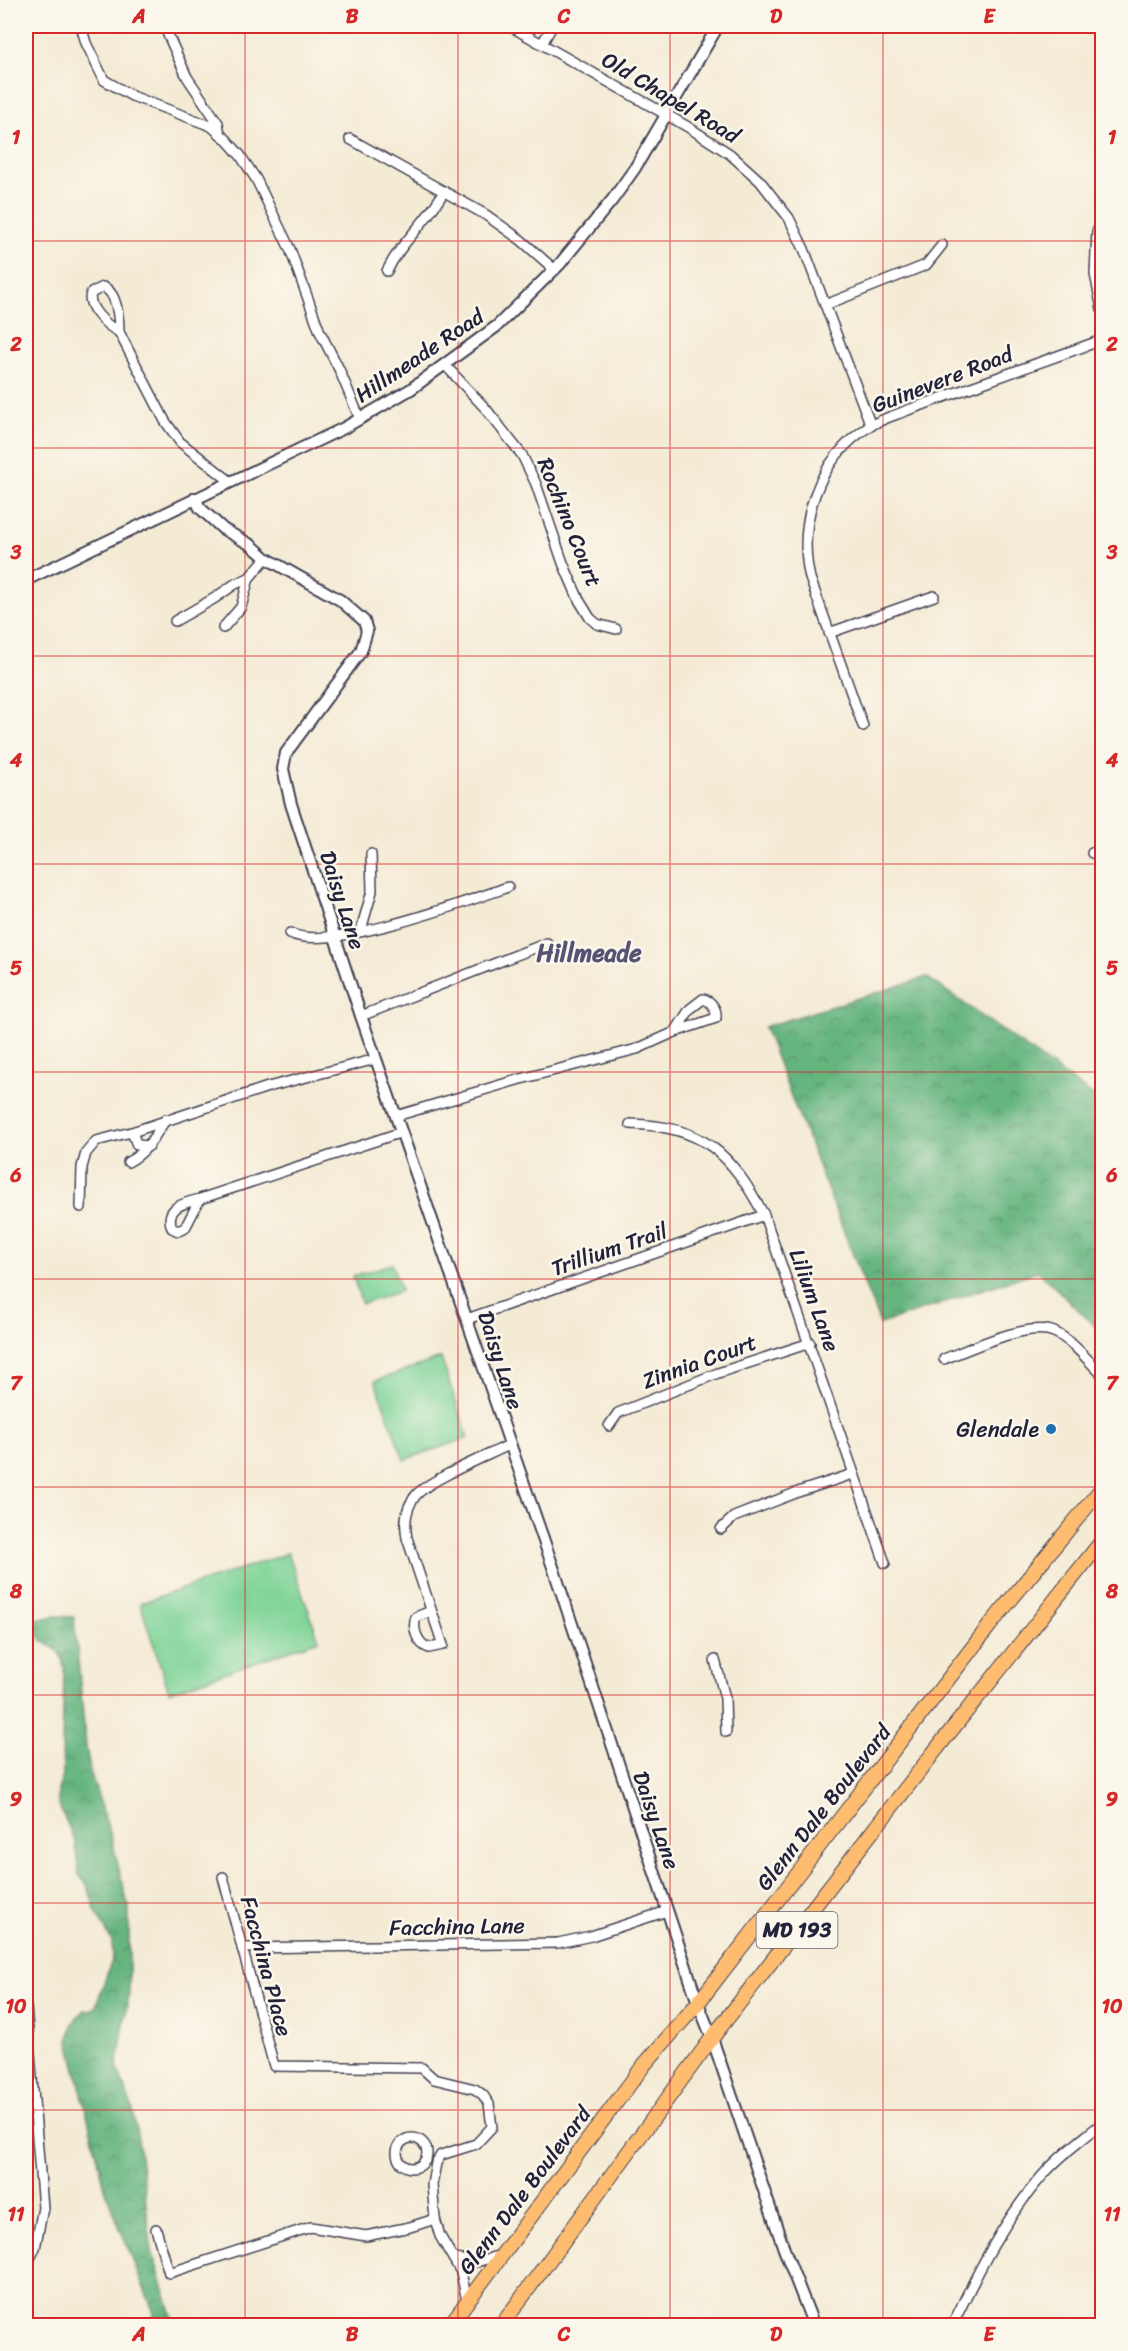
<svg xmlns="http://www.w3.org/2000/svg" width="1128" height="2351" font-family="Sriracha,sans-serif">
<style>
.forest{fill:url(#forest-crowns);stroke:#446c5d;stroke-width:1.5}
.park{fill:#7dd396;stroke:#507a68;stroke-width:1.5}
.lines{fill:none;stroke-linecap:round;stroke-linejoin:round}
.minor-casing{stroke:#424052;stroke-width:12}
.tertiary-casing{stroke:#424052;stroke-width:14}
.primary-casing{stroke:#424052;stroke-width:16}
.minor{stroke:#fff;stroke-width:9}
.tertiary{stroke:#fff;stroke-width:10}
.primary{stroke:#febc70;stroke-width:14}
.grid{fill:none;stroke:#d62828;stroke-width:1.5;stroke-opacity:0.55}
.poi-dot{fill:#1f6fb2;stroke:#fbf7ec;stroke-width:2}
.labels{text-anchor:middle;stroke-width:5;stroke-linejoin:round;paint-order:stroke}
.shield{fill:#fbf7ec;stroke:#636270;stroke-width:1.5}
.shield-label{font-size:21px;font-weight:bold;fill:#22223b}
.street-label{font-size:22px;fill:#22223b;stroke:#fbf7ec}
.poi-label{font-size:22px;fill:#22223b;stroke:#fbf7ec;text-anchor:end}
.neighbourhood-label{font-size:24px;font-weight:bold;fill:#565274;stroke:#fbf7ec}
.neatline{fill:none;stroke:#d62828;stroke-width:2}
.grid-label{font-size:20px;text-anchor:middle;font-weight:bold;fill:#d62828}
</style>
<defs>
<pattern id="forest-crowns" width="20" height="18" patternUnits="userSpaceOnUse" patternTransform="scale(1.5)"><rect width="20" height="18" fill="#66b57f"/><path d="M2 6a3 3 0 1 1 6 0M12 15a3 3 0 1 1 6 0" fill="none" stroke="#549369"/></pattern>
</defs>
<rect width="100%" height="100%" fill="#fbf7ec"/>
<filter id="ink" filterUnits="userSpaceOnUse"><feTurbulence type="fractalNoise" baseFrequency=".0167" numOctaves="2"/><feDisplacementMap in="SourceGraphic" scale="12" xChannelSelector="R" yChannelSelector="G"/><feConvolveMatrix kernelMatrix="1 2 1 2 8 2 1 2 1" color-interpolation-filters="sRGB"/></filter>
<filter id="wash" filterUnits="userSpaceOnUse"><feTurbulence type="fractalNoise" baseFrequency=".008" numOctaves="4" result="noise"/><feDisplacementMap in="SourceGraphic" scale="24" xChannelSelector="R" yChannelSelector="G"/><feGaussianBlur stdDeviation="1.35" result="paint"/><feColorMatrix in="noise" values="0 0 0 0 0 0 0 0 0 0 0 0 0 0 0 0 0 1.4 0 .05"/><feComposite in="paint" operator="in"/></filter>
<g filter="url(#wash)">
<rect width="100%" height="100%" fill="#f4ebd5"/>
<g class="forest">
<polygon points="927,977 1102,1102 1102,1333 1038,1271 880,1324 764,1027"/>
<path d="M55,1616L74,1617L86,1746L90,1771L110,1833L129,1909V1993L117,2067L133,2110L138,2140L152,2251L175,2325H157L152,2308L107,2196L69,2041C71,2026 73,2020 84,2010L91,2011L96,2006L113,1957L112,1942L95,1910L88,1886L79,1875L74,1838L58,1804V1790L63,1776L62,1745L64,1668C62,1653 56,1646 42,1641L36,1629V1620Z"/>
</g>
<g class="park">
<polygon points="392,1264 401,1291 362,1304 353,1276"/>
<polygon points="441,1358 468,1438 404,1460 375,1381"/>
<polygon points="288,1553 319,1640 169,1692 140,1603"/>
</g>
</g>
<g filter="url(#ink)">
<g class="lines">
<defs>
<g id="minor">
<polyline points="81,26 86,43 104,80 132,96 211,126 225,138 240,155 256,179 290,249 320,332 339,369 360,419"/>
<polyline points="164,26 187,77 218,123 220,134"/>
<polyline points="510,26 688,127 730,154 760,181 789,218 804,249 871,426"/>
<polyline points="542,44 552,26"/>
<polyline points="350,139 486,215 521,240 555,270"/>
<polyline points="1097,231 1095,274 1102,309"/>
<path d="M387,271C402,240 427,223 444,191"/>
<path d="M103,287C117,292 119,318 119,332C107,326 86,307 91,293Z"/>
<polyline points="825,305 926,265 942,245"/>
<polyline points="119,332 165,421 180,442 231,482"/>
<polyline points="446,366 486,409 522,455 536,484 563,563 579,600 590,618 597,624 616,629"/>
<polyline points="175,621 215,598 235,584 249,578 266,558"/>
<polyline points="223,628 241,607 249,578"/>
<polyline points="829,633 934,596"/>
<path d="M863,726L810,578C797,522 818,458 870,426C881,419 896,415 908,410C931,402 954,393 977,385C1019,370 1061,355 1102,340"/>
<polyline points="1092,853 1102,849"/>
<polyline points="361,930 372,891 371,854"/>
<path d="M290,933C327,953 465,902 508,887"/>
<path d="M703,999C712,1001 717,1010 716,1018L675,1032L690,1009Z"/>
<polyline points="361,1016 547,943"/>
<polyline points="396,1116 517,1080 637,1049 675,1032"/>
<path d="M630,1124C703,1126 730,1152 764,1215L885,1563"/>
<polyline points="135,1131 133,1135 137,1145 149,1146"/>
<path d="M128,1162C147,1152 154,1137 166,1119"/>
<polyline points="200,1199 402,1132"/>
<path d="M200,1199L185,1228L178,1231L172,1228C164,1207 184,1203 200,1199Z"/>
<polyline points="81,1207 82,1167 86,1153 96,1141 135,1131 268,1087 376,1059"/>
<polyline points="467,1319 764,1215"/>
<path d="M944,1359C970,1349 1028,1321 1054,1332C1072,1340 1088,1361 1102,1374"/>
<polyline points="609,1426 618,1413 718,1373 810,1343"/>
<polyline points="721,1529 734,1517 798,1492 853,1474"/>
<path d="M431,1611L416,1617C412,1628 417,1644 429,1648L443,1645L407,1538C404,1522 406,1506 417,1494C433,1478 487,1456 509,1445"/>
<polyline points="715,1660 725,1698 726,1732"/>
<polyline points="223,1877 274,2066 422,2068 434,2079 475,2089 483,2095 489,2104 492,2127 476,2144 441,2155 436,2163 432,2185 435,2219 440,2236 461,2272 467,2301"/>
<polyline points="242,1948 558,1943 591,1936 667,1911"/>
<polyline points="26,2006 43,2208 35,2248 26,2267"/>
<circle cx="412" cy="2153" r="15"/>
<polyline points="156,2229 169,2273 311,2227 366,2236 410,2227 435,2219"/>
<polyline points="454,2259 476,2262 501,2255"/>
<path d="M952,2326C977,2273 1004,2219 1043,2175C1060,2155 1082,2140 1102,2123"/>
</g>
<g id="tertiary">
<polyline points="195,498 200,508 223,529 251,545 266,558 340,600 364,621 367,631 361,651 286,753 283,769 291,804 361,1016 553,1567 698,2003 712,2038 784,2249 814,2326"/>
<polyline points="26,580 344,428 411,389 497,326 559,265 613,199 635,168 718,26"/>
</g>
<g id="primary">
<polyline points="449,2326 644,2065 698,2003 990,1625 1102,1488"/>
<polyline points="501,2326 712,2038 942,1742 1102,1541"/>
</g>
</defs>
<use href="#minor" class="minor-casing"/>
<use href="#tertiary" class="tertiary-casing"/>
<use href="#primary" class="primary-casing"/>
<use href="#minor" class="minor"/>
<use href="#tertiary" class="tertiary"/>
<use href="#primary" class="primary"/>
</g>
</g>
<path class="grid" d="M245,26V2326M458,26V2326M670,26V2326M883,26V2326M26,241H1102M26,448H1102M26,656H1102M26,864H1102M26,1072H1102M26,1279H1102M26,1487H1102M26,1695H1102M26,1903H1102M26,2110H1102"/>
<circle class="poi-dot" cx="1051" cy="1429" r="6"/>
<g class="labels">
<rect class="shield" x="756.5" y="1912" width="81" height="36" rx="4.5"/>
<g class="shield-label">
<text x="797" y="1937">MD 193</text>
</g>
<g class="street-label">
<text transform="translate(671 97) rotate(31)" y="8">Old Chapel Road</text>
<text transform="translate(419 355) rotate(-34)" y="8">Hillmeade Road</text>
<text transform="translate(942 379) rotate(-21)" y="8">Guinevere Road</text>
<text transform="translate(570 522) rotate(68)" y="8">Rochino Court</text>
<text transform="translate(343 900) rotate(72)" y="8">Daisy Lane</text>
<text transform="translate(609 1249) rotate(-19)" y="8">Trillium Trail</text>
<text transform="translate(815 1300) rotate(70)" y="8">Lilium Lane</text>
<text transform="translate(501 1360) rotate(72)" y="8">Daisy Lane</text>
<text transform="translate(699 1361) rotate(-20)" y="8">Zinnia Court</text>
<text transform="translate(823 1807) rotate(-52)" y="8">Glenn Dale Boulevard</text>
<text transform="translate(657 1820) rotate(71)" y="8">Daisy Lane</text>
<text transform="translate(457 1926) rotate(-1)" y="8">Facchina Lane</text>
<text transform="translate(267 1966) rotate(75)" y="8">Facchina Place</text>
<text transform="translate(524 2190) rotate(-53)" y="8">Glenn Dale Boulevard</text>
</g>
<g class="poi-label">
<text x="1039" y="1437">Glendale</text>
</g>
<g class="neighbourhood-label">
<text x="589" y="961">Hillmeade</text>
</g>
</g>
<rect width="1128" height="2351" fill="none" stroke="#fbf7ec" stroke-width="66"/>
<rect x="33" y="33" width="1062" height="2285" class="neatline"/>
<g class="grid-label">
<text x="139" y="23">A</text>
<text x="352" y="23">B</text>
<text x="564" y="23">C</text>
<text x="776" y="23">D</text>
<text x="989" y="23">E</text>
<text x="16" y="144">1</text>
<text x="1112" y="144">1</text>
<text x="16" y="351">2</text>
<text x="1112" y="351">2</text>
<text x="16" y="559">3</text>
<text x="1112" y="559">3</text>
<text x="16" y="767">4</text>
<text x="1112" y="767">4</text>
<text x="16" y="975">5</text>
<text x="1112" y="975">5</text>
<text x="16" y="1182">6</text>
<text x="1112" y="1182">6</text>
<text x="16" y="1390">7</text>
<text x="1112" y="1390">7</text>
<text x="16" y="1598">8</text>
<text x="1112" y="1598">8</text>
<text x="16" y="1806">9</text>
<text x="1112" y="1806">9</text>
<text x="16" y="2013">10</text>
<text x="1112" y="2013">10</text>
<text x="16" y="2221">11</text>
<text x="1112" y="2221">11</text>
<text x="139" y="2341">A</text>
<text x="352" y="2341">B</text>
<text x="564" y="2341">C</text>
<text x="776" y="2341">D</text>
<text x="989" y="2341">E</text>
</g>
</svg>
